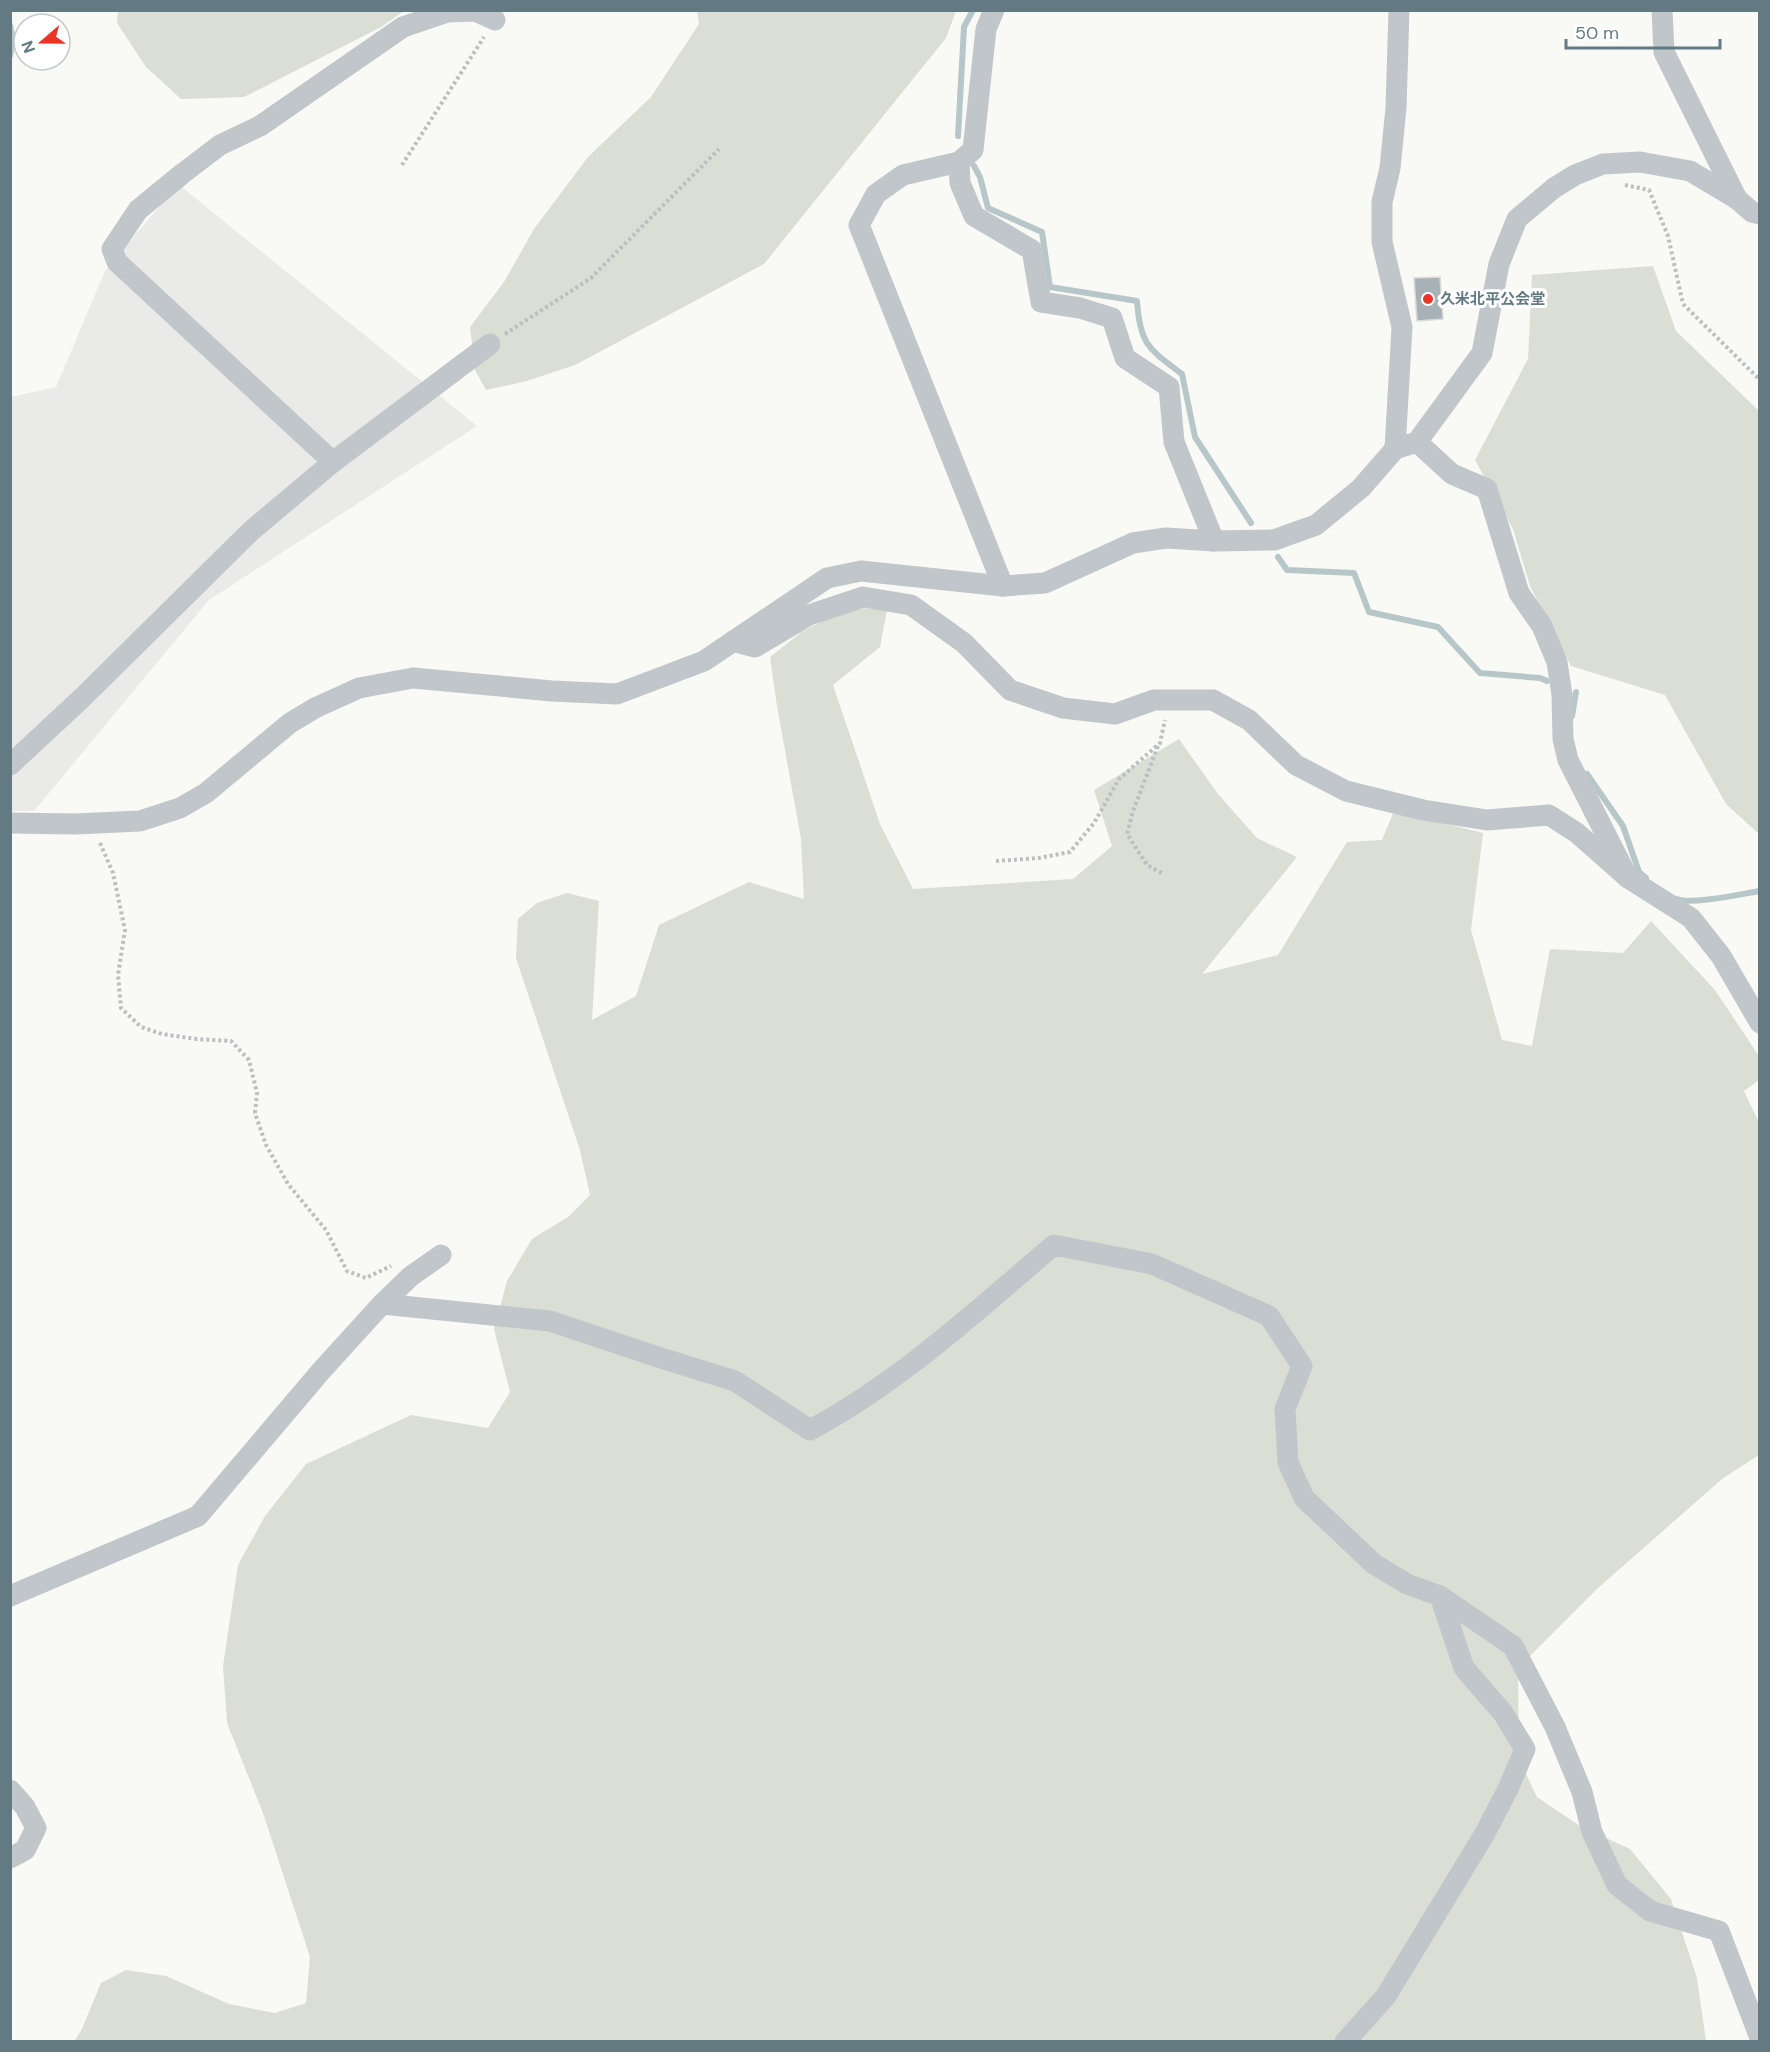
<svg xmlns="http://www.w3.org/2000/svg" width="1770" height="2052" font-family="'DM Sans','Noto Sans JP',sans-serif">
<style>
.built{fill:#eaeae9}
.green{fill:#daded5}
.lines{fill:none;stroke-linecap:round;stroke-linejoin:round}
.stream{stroke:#b7c7c9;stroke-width:6}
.building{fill:#a6b2b6;stroke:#dbdad9;stroke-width:1.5}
.path{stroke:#babfc1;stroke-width:4;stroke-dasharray:3 3;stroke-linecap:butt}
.minor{stroke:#c0c6c9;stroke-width:21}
.poi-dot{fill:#e93426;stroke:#fff;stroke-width:2}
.labels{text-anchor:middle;stroke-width:6;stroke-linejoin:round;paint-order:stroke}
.poi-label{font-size:15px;font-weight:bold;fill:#637a82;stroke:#fff;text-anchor:start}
</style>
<rect width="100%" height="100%" fill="#f9f9f6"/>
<polygon class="built" points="178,184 477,426 209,600 34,811 11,811 11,397 56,387 105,271"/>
<g class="green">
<polygon points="118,11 118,10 404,11 381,27 244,97 181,99 146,67 117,23"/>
<polygon points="697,11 956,11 946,38 764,264 575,365 527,381 486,390 475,370 470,327 504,282 534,229 588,157 651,97 699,24"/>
<polygon points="1653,266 1676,331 1759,411 1759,834 1726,804 1665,695 1571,666 1530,586 1513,529 1475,460 1528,359 1532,275"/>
<polygon points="850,607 887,610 880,647 833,685 880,824 913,889 1073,879 1112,846 1094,790 1179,739 1218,794 1257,838 1297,857 1202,974 1278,955 1347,842 1382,840 1394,811 1483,833 1471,930 1502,1040 1532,1046 1550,949 1623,953 1651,921 1715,990 1759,1056 1759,1080 1744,1091 1760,1125 1759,1455 1722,1479 1598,1588 1518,1668 1519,1759 1537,1797 1580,1826 1630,1849 1671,1899 1697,1978 1706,2041 74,2042 82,2029 101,1983 126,1970 166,1976 229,2004 275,2013 306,2003 310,1957 263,1813 227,1723 223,1666 238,1565 265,1516 306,1464 411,1415 488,1428 510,1392 494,1329 507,1281 532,1239 568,1217 590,1195 580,1150 516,958 518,919 537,903 567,893 599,901 592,1020 636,996 659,925 749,882 804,899 801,839 777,706 770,657 803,631"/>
</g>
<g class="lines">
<g class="stream">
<polyline points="10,25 13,40 10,56"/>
<polyline points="958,136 964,27 973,10"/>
<path d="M974,166L980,177L988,208L1042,232L1050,287L1137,301C1140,345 1149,349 1182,374L1195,437L1251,523"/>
<polyline points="1278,557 1287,570 1354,573 1369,612 1438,627 1480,673 1540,678 1547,681"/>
<polyline points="1572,716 1576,692"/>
<polyline points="1587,774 1623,826 1639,872 1646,878"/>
<path d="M1677,899C1692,905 1741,894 1760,891"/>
</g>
</g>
<polygon class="building" points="1440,277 1443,319 1417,321 1414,278"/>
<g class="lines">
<g class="path">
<polyline points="402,165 484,37"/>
<polyline points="1625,185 1649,190 1668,236 1683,304 1760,380"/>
<polyline points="505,334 591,278 719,149"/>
<polyline points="1158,746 1133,811 1127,834 1147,865 1162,873"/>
<polyline points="100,843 113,873 125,930 118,975 121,1008 141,1027 162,1034 196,1039 231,1041 249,1060 257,1093 255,1113 266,1145 288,1184 326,1230 347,1271 366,1278 391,1266"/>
<polyline points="996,861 1039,858 1070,852 1094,823 1119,779 1160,743 1165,720"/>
</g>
<g class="minor">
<polyline points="994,10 986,29 973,150 959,162 903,175 876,194 859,225 1003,586"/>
<polyline points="1662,10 1664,52 1737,199"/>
<polyline points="959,162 960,183 974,216 1032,250 1041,302 1080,308 1112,318 1125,358 1169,387 1174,442 1214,541"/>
<polyline points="1417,442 1452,474 1487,489 1519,593 1542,626 1557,662 1562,695 1563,739 1568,760 1628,878 1691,918 1721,956 1760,1023"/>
<polyline points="1395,449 1402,327 1382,242 1382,202 1390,168 1396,108 1399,10"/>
<polyline points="333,462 490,344"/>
<polyline points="733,641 755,647 809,615 863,597 911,605 964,643 1010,690 1063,708 1115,714 1154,700 1213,700 1249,720 1296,765 1346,791 1423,810 1487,820 1549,815 1577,833 1628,878"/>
<polyline points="10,765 82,698 251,531 333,462 117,262 112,249 138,210 182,174 220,145 260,126 403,27 447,12 475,11 495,20"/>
<polyline points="10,823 75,824 140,821 180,808 206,793 290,723 315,708 359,688 413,678 552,691 617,694 704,661 827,578 861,571 1003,586 1045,583 1133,543 1166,538 1214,541 1274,540 1316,525 1361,488 1395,449 1417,442 1482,353 1499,264 1517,219 1554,188 1575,175 1603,164 1640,162 1690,171 1737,199 1752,212 1760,214"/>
<path d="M382,1304L550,1321L661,1358L735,1381L810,1430C900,1382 976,1311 1054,1245L1152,1264L1269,1316L1302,1366L1285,1409L1288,1462L1304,1498L1374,1564L1407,1584L1440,1596L1513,1646L1555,1727L1582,1792L1592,1832L1617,1885L1650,1911L1719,1931L1760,2038"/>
<polyline points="10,1596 198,1516 321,1371 382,1304 411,1276 441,1255"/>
<polyline points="10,1790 25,1807 36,1828 25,1850 10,1858"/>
<polyline points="1345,2042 1386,1996 1484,1835 1508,1789 1525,1749 1503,1713 1464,1668 1440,1596"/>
</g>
</g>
<circle class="poi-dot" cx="1428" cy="299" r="6"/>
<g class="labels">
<g class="poi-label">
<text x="1440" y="304">久米北平公会堂</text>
</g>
</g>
<rect width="1770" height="2052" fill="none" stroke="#637a82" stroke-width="24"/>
<g transform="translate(42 42) rotate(250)"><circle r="28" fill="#ffffff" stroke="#c1cacd" stroke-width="1.5"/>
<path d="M0-4.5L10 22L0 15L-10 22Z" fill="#e93426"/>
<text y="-9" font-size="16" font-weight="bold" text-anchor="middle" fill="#637a82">N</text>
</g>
<path d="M1566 39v9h154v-9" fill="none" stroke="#637a82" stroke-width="3"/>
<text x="1575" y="39" font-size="18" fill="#637a82" stroke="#ffffff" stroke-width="4.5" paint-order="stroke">50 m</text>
</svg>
